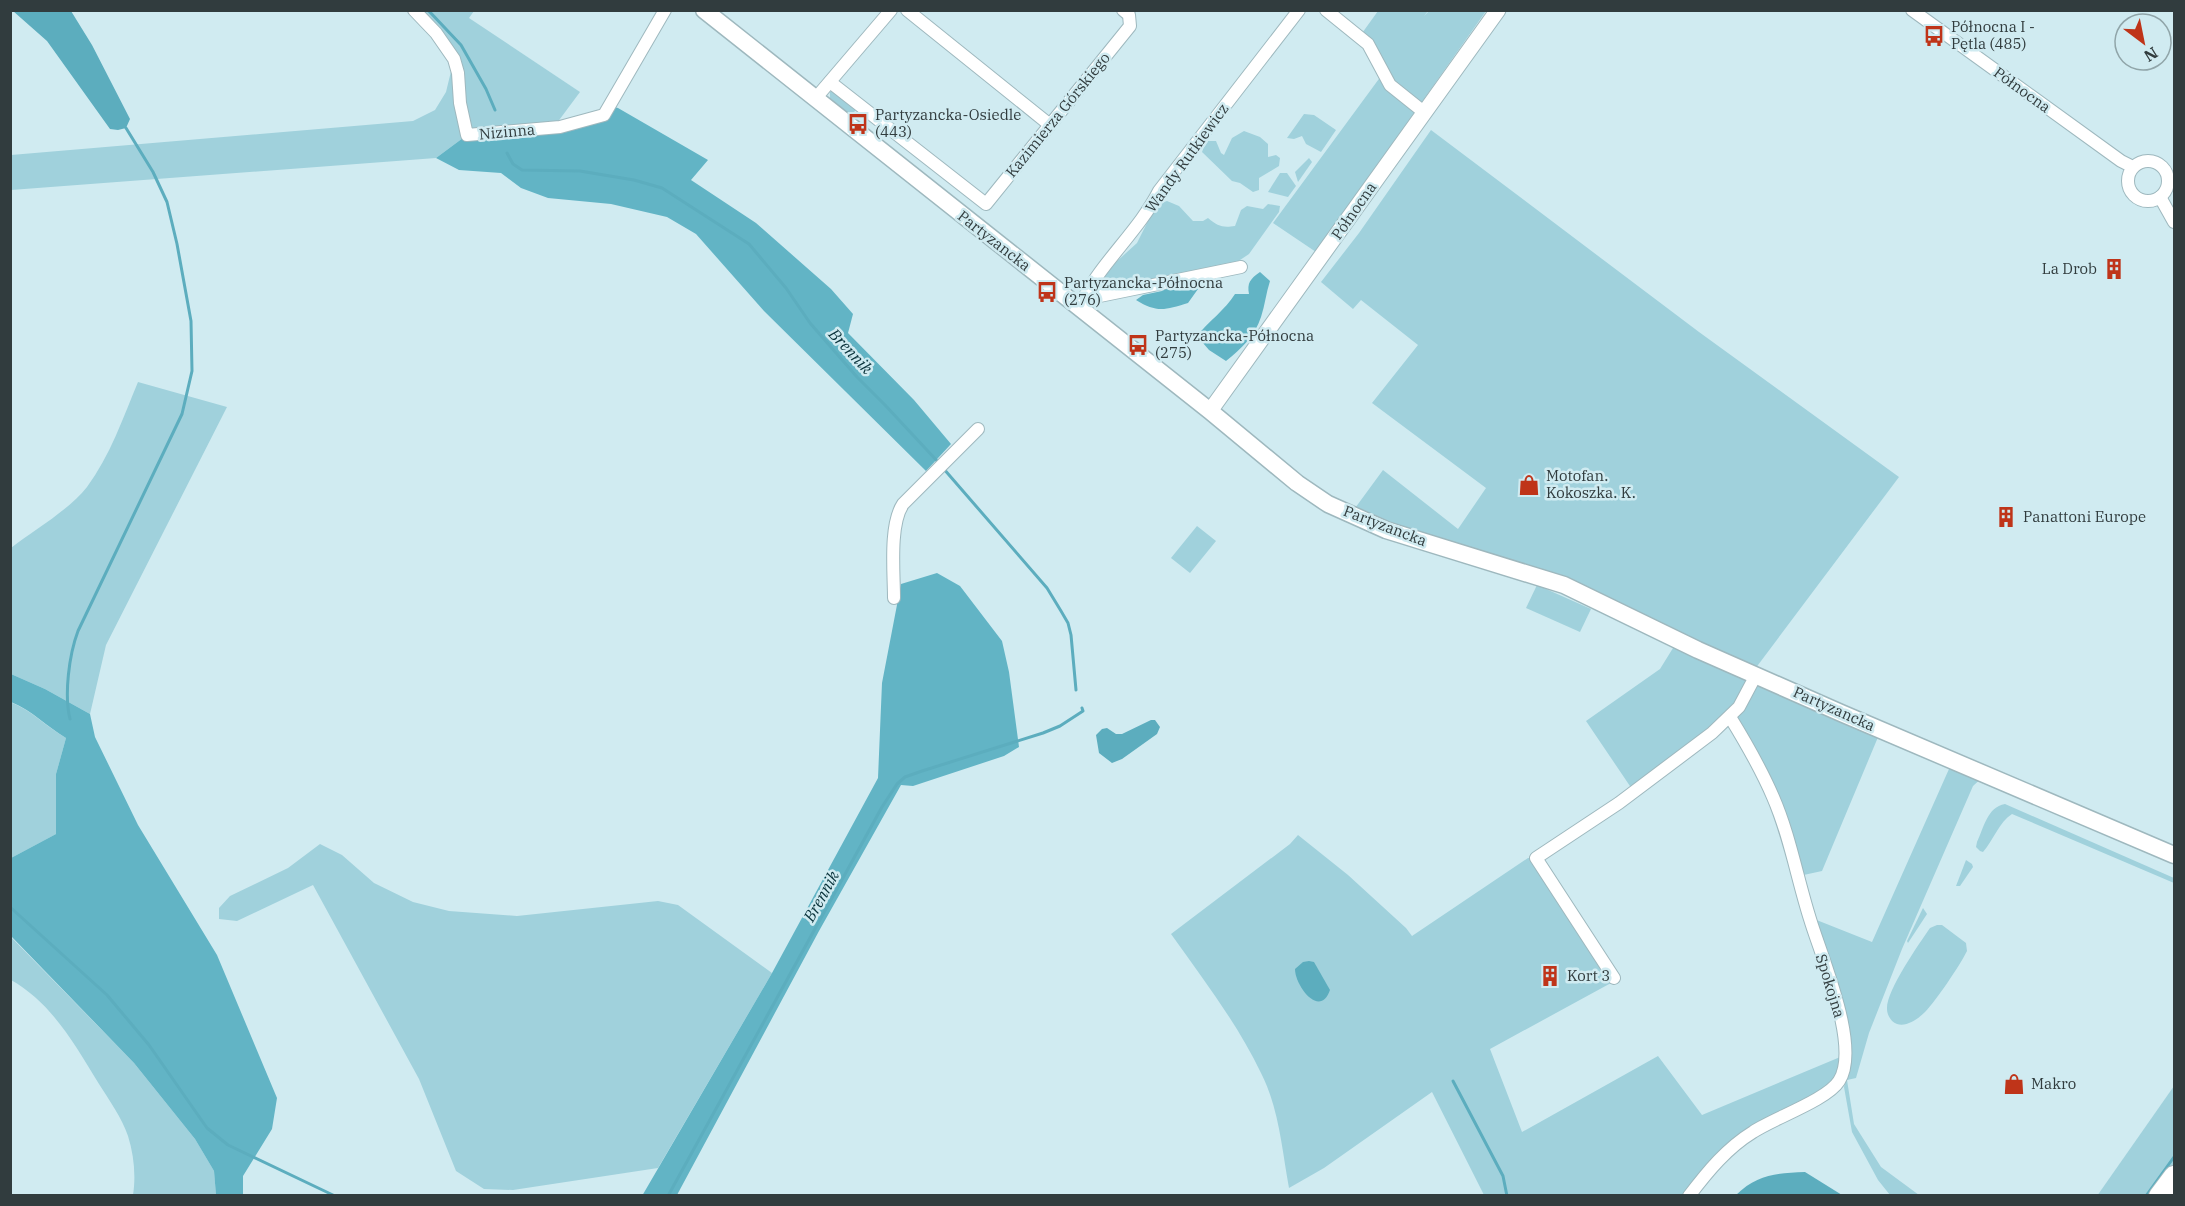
<svg xmlns="http://www.w3.org/2000/svg" width="2185" height="1206" font-family="'IBM Plex Serif',serif">
<style>
.green{fill:#a0d1dc}
.forest{fill:#62b4c5}
.water{fill:#5cadbe}
.lines{fill:none;stroke-linecap:round;stroke-linejoin:round}
.stream{stroke:#5cadbe;stroke-width:3}
.minor-casing{stroke:#9eb8be;stroke-width:14}
.tertiary-casing{stroke:#9eb8be;stroke-width:17}
.secondary-casing{stroke:#9eb8be;stroke-width:19}
.primary-casing{stroke:#9eb8be;stroke-width:22}
.minor{stroke:#fff;stroke-width:12}
.tertiary{stroke:#fff;stroke-width:15}
.secondary{stroke:#fff;stroke-width:16}
.primary{stroke:#fff;stroke-width:20}
.labels{text-anchor:middle;stroke-width:5;stroke-linejoin:round;paint-order:stroke}
.poi-label{font-size:15px;fill:#313c3e;stroke:#d0ebf1;text-anchor:start}
.street-label{font-size:15px;fill:#313c3e;stroke:#d0ebf1}
.water-label{font-size:16px;font-style:italic;fill:#09323a;stroke:#d0ebf1}
</style>
<rect width="100%" height="100%" fill="#d0ebf1"/>
<g class="green">
<polygon points="423,11 474,11 469,18 580,92 554,127 467,135 436,158 11,190 11,155 413,121 435,110 446,92 454,59 419,16"/>
<polygon points="1378,11 1428,11 1424,16 1429,11 1486,11 1316,252 1273,223 1384,72 1360,36"/>
<polygon points="833,90 858,107 851,116 830,99 830,92"/>
<polygon points="1304,114 1314,115 1336,130 1321,152 1306,144 1302,136 1294,139 1287,138"/>
<polygon points="1431,130 1699,332 1899,477 1752,673 1881,730 1822,871 1799,876 1795,859 1731,717 1634,792 1586,721 1660,669 1678,640 1564,585 1350,515 1383,470 1458,529 1486,488 1372,403 1418,345 1361,300 1353,309 1321,282 1359,233"/>
<polygon points="1244,131 1260,137 1268,144 1268,157 1276,155 1280,158 1279,166 1259,178 1259,190 1253,192 1240,183 1232,181 1202,152 1206,141 1216,141 1221,153 1224,155 1232,138"/>
<polygon points="1309,158 1312,162 1298,182 1295,172"/>
<polygon points="1280,173 1287,173 1296,186 1288,197 1268,192"/>
<path d="M1167,201L1179,206L1193,221H1203L1208,218C1218,226 1222,228 1235,226L1241,210L1247,206L1263,209L1268,204L1280,206L1279,212L1249,254L1234,264L1204,268L1178,276L1093,292L1115,263L1137,243L1149,219L1161,203Z"/>
<path d="M138,382L227,407L106,645L90,714L45,689L11,674V548C34,530 69,510 87,487C110,456 123,418 138,382Z"/>
<polygon points="1197,526 1216,541 1190,573 1171,558"/>
<polygon points="1537,585 1591,609 1580,632 1526,608"/>
<path d="M10,702C32,710 46,727 66,738L56,774V834L11,858Z"/>
<path d="M1953,760L1986,774L1973,786L1902,949L1869,1033L1856,1078L1847,1080L1854,1124L1881,1167L1919,1195H1890L1878,1180L1852,1132L1844,1087L1846,1080L1839,1082L1756,1130L1689,1195H1484L1432,1092L1324,1168L1289,1188C1282,1150 1279,1108 1261,1073C1237,1023 1203,979 1171,934L1290,844L1298,835L1348,875L1406,928L1412,936L1528,858H1536L1614,978L1611,983L1490,1049L1522,1132L1658,1056L1702,1115L1845,1055L1809,917L1872,942Z"/>
<path d="M2005,804L2174,878V883L2012,814C1999,822 1993,841 1983,852L1980,851L1976,847L1977,842C1984,828 1987,807 2005,804Z"/>
<polygon points="320,844 342,855 374,883 413,902 449,911 517,916 658,901 678,905 772,973 658,1168 513,1190 484,1189 456,1171 419,1079 313,885 237,921 219,919 219,908 230,896 288,868"/>
<polygon points="1966,860 1972,864 1973,867 1960,886 1956,886"/>
<polygon points="1923,908 1927,914 1908,943 1907,941"/>
<path d="M1937,925H1942L1966,943L1967,951C1960,965 1936,1001 1925,1012C1918,1019 1907,1027 1897,1024C1891,1022 1887,1015 1887,1009C1886,991 1919,944 1930,928Z"/>
<path d="M10,936L134,1063L195,1139L214,1171L216,1195H133C136,1176 134,1155 128,1136C122,1118 109,1100 99,1084C75,1045 52,1003 11,980Z"/>
<polygon points="2174,1086 2174,1164 2151,1195 2097,1196"/>
</g>
<g class="forest">
<polygon points="610,106 618,108 708,160 691,180 756,223 831,289 853,314 848,333 914,400 951,444 926,471 764,311 696,234 667,217 611,204 548,198 521,188 501,173 459,170 436,158 467,135 560,127"/>
<path d="M1260,272L1270,281C1266,293 1265,305 1261,317C1255,336 1241,349 1226,361L1209,350L1197,336C1209,321 1225,310 1235,294H1249C1247,283 1250,279 1260,272Z"/>
<path d="M1188,281L1203,282L1188,303C1165,310 1157,313 1136,300L1143,295L1162,291L1165,286Z"/>
<polygon points="937,573 960,586 1002,641 1009,672 1019,747 1004,756 913,786 901,785 819,931 677,1195 642,1196 772,973 878,778 882,683 901,584"/>
<path d="M11,674L45,689L90,714L95,737L138,825L217,955L277,1098L272,1129L243,1176V1195H216L214,1171L195,1139L134,1063L11,936V858L56,834V774L66,738C47,727 32,710 11,702Z"/>
</g>
<g class="water">
<polygon points="13,11 71,11 92,45 130,119 126,128 118,130 110,129 47,41"/>
<polygon points="1151,720 1155,720 1160,727 1157,734 1122,759 1112,763 1099,753 1096,735 1102,729 1107,728 1116,734 1122,734"/>
<path d="M1309,961L1314,962L1330,990C1320,1019 1295,986 1295,969L1303,962Z"/>
<path d="M1805,1172L1842,1195H1736C1757,1174 1777,1173 1805,1172Z"/>
</g>
<g class="lines">
<g class="stream">
<polyline points="428,10 461,45 486,89 495,110"/>
<polyline points="507,153 513,164 522,170 580,171 634,180 662,188 749,244 786,288 810,323 857,377 885,405 939,463"/>
<polyline points="943,468 1047,588 1061,611 1068,623 1071,635 1076,690"/>
<path d="M70,719C64,695 69,655 78,631L182,414L192,371L191,321L177,244L167,202L153,172L126,128"/>
<polyline points="10,907 107,995 149,1045 207,1128 228,1145 335,1196"/>
<polyline points="1453,1081 1503,1176 1507,1196"/>
<polyline points="668,1196 882,807 897,784 905,777 922,771 1043,733 1060,726 1083,711 1082,708"/>
<polyline points="2146,1196 2174,1157"/>
</g>
<defs>
<g id="minor">
<polyline points="414,10 436,33 454,59 458,73 460,103 467,135 560,127 604,115 665,10"/>
<polyline points="907,10 1050,125"/>
<polyline points="1326,10 1368,44 1390,85 1425,113"/>
<polyline points="1912,10 2121,161 2133,167"/>
<polyline points="830,82 986,204 1130,26 1129,15 1123,10"/>
<polyline points="815,99 891,10"/>
<circle cx="2148" cy="181" r="20"/>
<polyline points="2160,197 2174,222"/>
<polyline points="1085,299 1241,267"/>
<path d="M1077,306C1086,297 1090,286 1098,275C1118,247 1144,221 1159,191L1299,10"/>
<path d="M894,598C894,573 889,525 903,504L978,429"/>
<polyline points="1614,978 1536,858 1619,803 1712,733 1739,707 1756,675"/>
<path d="M1689,1196C1708,1171 1727,1148 1753,1132C1774,1118 1827,1100 1839,1081C1861,1047 1821,956 1810,919C1797,878 1790,836 1773,797C1761,769 1746,743 1730,717"/>
</g>
<polyline id="tertiary" points="1210,411 1498,10"/>
<polyline id="secondary" points="704,10 1210,411 1297,483 1328,504 1386,530 1564,585 1698,650 1841,713 2174,855"/>
<polyline id="primary" points="2159,1196 2174,1176"/>
</defs>
<use href="#minor" class="minor-casing"/>
<use href="#tertiary" class="tertiary-casing"/>
<use href="#secondary" class="secondary-casing"/>
<use href="#primary" class="primary-casing"/>
<use href="#minor" class="minor"/>
<use href="#tertiary" class="tertiary"/>
<use href="#secondary" class="secondary"/>
<use href="#primary" class="primary"/>
</g>
<defs>
<symbol id="bus-bare" viewBox="-9 -9 18 18"><path d="M-5-6H5V4H4V6H2V4H-2V6H-4V4H-5ZM-3.5-4V0h7V-4ZM-3.5 1.2v1.5H-2V1.2ZM2 1.2v1.5H3.5V1.2Z" fill="#bf3419" stroke="#d0ebf1" stroke-width="2.5" paint-order="stroke"/></symbol>
<symbol id="building-bare" viewBox="-9 -9 18 18"><path d="M-4-6H4V6H1V3H-1V6H-4ZM-2.5-4.3h1.7v1.8h-1.7ZM.8-4.3h1.7v1.8H.8ZM-2.5-1h1.7V.8h-1.7ZM.8-1h1.7V.8H.8Z" fill="#bf3419" stroke="#d0ebf1" stroke-width="2.5" paint-order="stroke"/></symbol>
<symbol id="shop-bare" viewBox="-9 -9 18 18"><path d="M-5-2.5h2.3a2.7 3.5 0 0 1 5.4 0H5L5.5 6h-11ZM-1.5-2.5h3a1.5 2.3 0 0 0-3 0Z" fill="#bf3419" stroke="#d0ebf1" stroke-width="2.5" paint-order="stroke"/></symbol>
</defs>
<g fill-rule="evenodd">
<use href="#bus-bare" x="1919" y="21" width="30" height="30"/>
<use href="#bus-bare" x="843" y="109" width="30" height="30"/>
<use href="#building-bare" x="2099" y="254" width="30" height="30"/>
<use href="#bus-bare" x="1032" y="277" width="30" height="30"/>
<use href="#bus-bare" x="1123" y="330" width="30" height="30"/>
<use href="#shop-bare" x="1514" y="470" width="30" height="30"/>
<use href="#building-bare" x="1991" y="502" width="30" height="30"/>
<use href="#building-bare" x="1535" y="961" width="30" height="30"/>
<use href="#shop-bare" x="1999" y="1069" width="30" height="30"/>
</g>
<g class="labels">
<g class="poi-label">
<text x="1951" y="32">Północna I -<tspan x="1951" dy="17">Pętla (485)</tspan></text>
<text x="875" y="120">Partyzancka-Osiedle<tspan x="875" dy="17">(443)</tspan></text>
<text x="2097" y="274" text-anchor="end">La Drob</text>
<text x="1064" y="288">Partyzancka-Północna<tspan x="1064" dy="17">(276)</tspan></text>
<text x="1155" y="341">Partyzancka-Północna<tspan x="1155" dy="17">(275)</tspan></text>
<text x="1546" y="481">Motofan.<tspan x="1546" dy="17">Kokoszka. K.</tspan></text>
<text x="2023" y="522">Panattoni Europe</text>
<text x="1567" y="981">Kort 3</text>
<text x="2031" y="1089">Makro</text>
</g>
<g class="street-label">
<text transform="translate(2022 90) rotate(36)" y="5">Północna</text>
<text transform="translate(1058 115) rotate(-51)" y="5">Kazimierza Górskiego</text>
<text transform="translate(507 132) rotate(-5)" y="5">Nizinna</text>
<text transform="translate(1187 158) rotate(-54)" y="5">Wandy Rutkiewicz</text>
<text transform="translate(1354 211) rotate(-55)" y="5">Północna</text>
<text transform="translate(994 241) rotate(38)" y="5">Partyzancka</text>
<text transform="translate(1385 526) rotate(21)" y="5">Partyzancka</text>
<text transform="translate(1834 709) rotate(24)" y="5">Partyzancka</text>
<text transform="translate(1830 986) rotate(73)" y="5">Spokojna</text>
</g>
<g class="water-label">
<text transform="translate(851 351) rotate(47)" y="6">Brennik</text>
<text transform="translate(821 896) rotate(-61)" y="6">Brennik</text>
</g>
</g>
<rect width="2185" height="1206" fill="none" stroke="#313c3e" stroke-width="24"/>
<g transform="translate(2143 42) rotate(148)"><circle r="28" fill="#d0ebf1" stroke="#90a5a9" stroke-width="1.5"/>
<path d="M0-4.5L10 22L0 15L-10 22Z" fill="#bf3419"/>
<text y="-9" font-size="16" font-weight="bold" text-anchor="middle" fill="#313c3e">N</text>
</g>
</svg>
